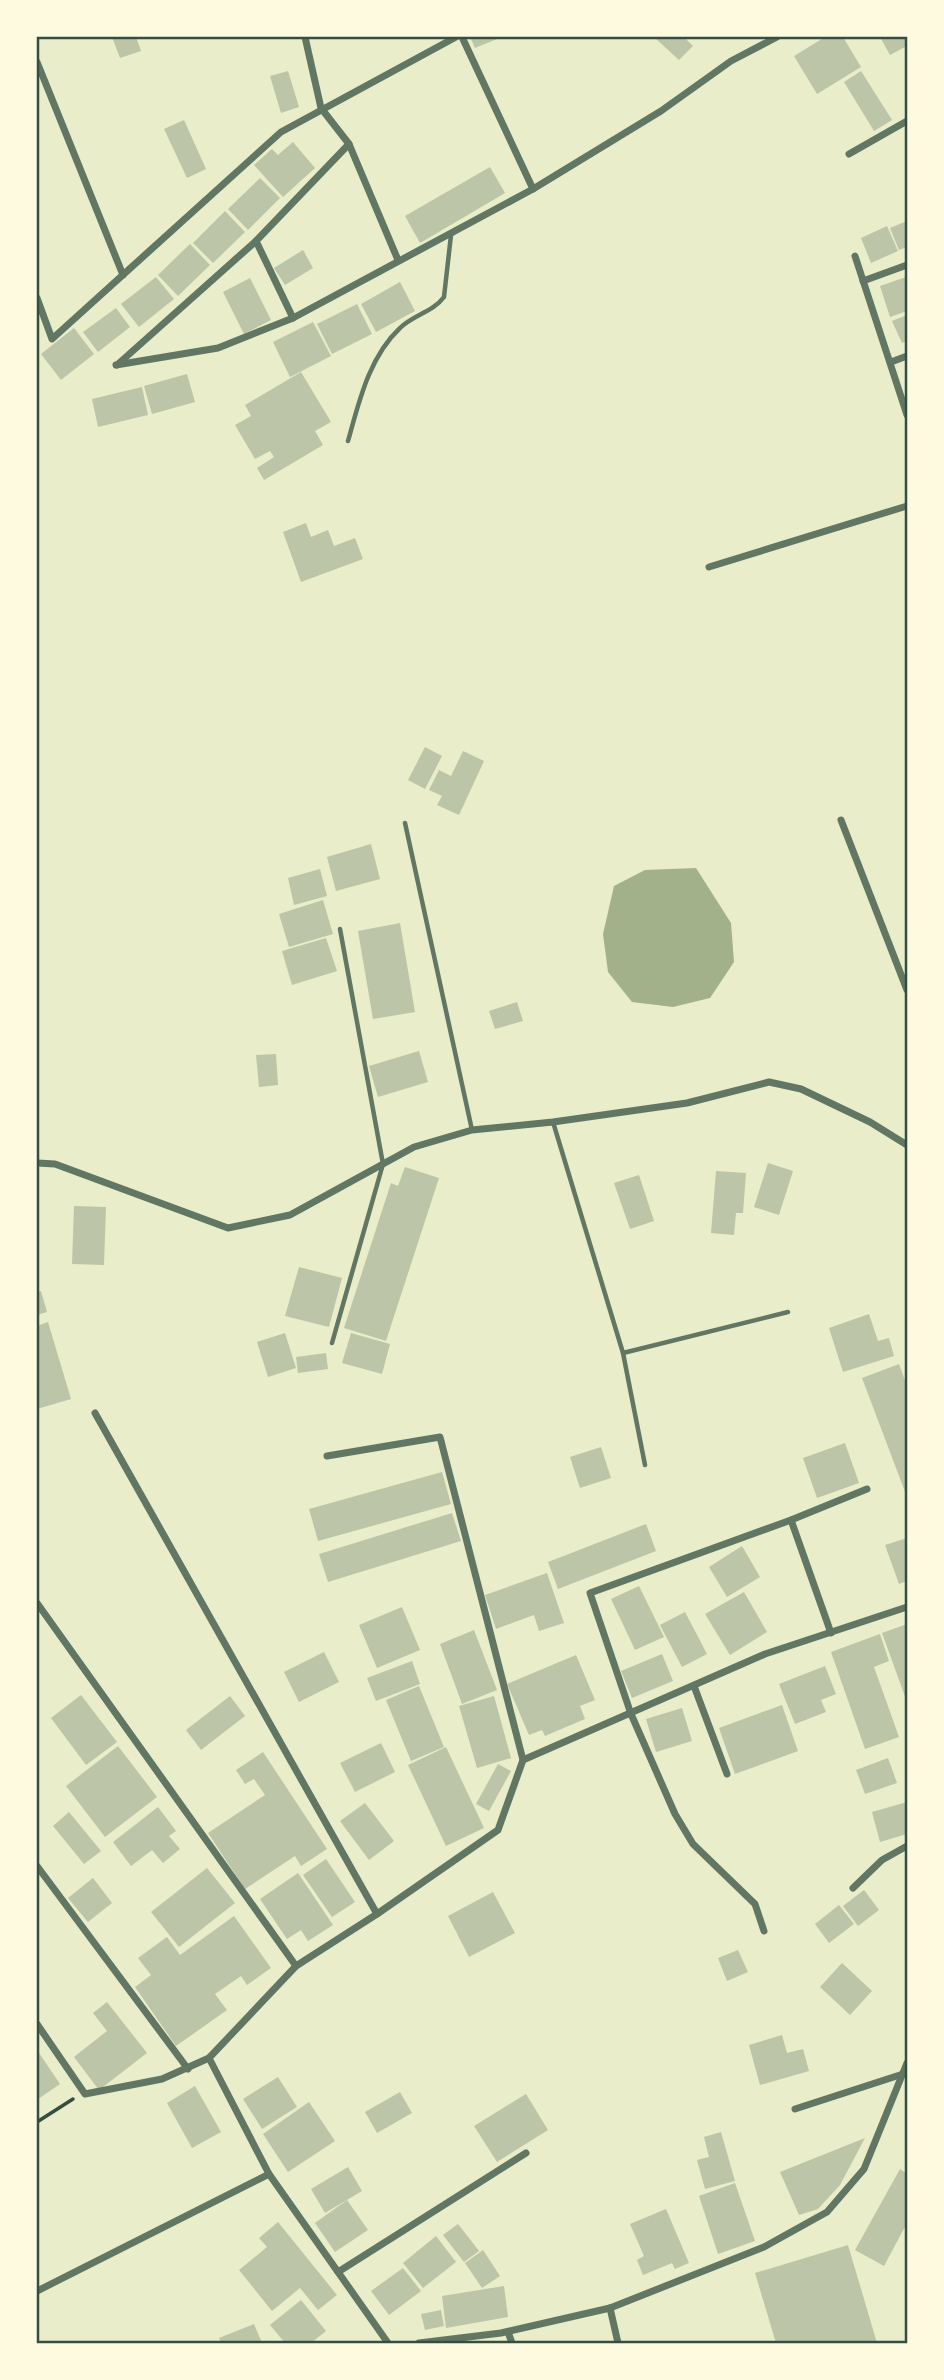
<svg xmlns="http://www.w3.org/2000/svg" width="944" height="2380" font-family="'Fira Sans Condensed',sans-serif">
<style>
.water{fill:#a3b18a}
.building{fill:#bcc5a7}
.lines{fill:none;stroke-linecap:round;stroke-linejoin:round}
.path{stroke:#344e41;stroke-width:3.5}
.service{stroke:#617663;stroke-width:4.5}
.minor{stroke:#617663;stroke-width:7}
.neatline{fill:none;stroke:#344e41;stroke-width:2.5}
</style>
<rect width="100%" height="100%" fill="#e9edc9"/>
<polygon class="water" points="696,868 731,923 734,962 710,998 673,1007 632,1002 608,972 603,934 614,886 645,870"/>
<g class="building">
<polygon points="112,37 136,37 141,51 120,58"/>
<polygon points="470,37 502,37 475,48"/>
<polygon points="654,37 684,37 693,46 679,60"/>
<polygon points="825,37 843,37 861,67 817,94 794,56"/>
<polygon points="880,37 907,37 907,46 890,55"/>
<polygon points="288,71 299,107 281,113 270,76"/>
<polygon points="861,71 892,120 874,131 844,82"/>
<polygon points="184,120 206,169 187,178 164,129"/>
<polygon points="293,142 315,168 283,197 254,165 272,149 278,155"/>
<polygon points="490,167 505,193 420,243 405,216"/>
<polygon points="260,178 280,198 248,230 228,209"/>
<polygon points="225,211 245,232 213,263 193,243"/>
<polygon points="907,221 907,247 899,250 890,228"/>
<polygon points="887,226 898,251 871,263 861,238"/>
<polygon points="190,244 210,265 178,296 158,275"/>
<polygon points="303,250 313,268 285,285 274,268"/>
<polygon points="156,277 174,299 139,327 121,304"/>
<polygon points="906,277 907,311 890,317 880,286"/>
<polygon points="250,278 271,320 244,334 223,292"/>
<polygon points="400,282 415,311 376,332 361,304"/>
<polygon points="357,304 372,334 332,354 317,324"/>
<polygon points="116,308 130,327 98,352 83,332"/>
<polygon points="907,315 907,341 902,343 892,321"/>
<polygon points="313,322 331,356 290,377 273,342"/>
<polygon points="74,328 94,354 61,380 41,354"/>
<polygon points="301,372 331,422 315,431 323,445 264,480 257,468 274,457 270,451 255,459 235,425 251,416 245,405"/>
<polygon points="187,374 195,402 152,414 144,386"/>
<polygon points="142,387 148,415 98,427 92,399"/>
<polygon points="306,523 311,537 328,530 334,546 355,538 363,559 301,582 283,532"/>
<polygon points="425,747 442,756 425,789 408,780"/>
<polygon points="463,751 484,761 459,815 437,805 442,796 429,790 439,770 451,776"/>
<polygon points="371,844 380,879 336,891 327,857"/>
<polygon points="320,869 327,896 294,905 288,878"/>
<polygon points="323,900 333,934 289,947 279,914"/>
<polygon points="400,923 415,1012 373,1019 358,931"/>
<polygon points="326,938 337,971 292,985 282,951"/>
<polygon points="517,1002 523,1021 495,1029 489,1011"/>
<polygon points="419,1051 428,1082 378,1097 369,1066"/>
<polygon points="276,1054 278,1085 259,1087 256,1055"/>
<polygon points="768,1163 793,1171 779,1215 754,1207"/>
<polygon points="405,1167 439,1178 386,1341 344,1328 391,1183 398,1186"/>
<polygon points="716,1171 746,1173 743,1213 736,1213 734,1235 711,1233"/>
<polygon points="639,1175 654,1221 630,1229 614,1183"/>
<polygon points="74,1206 106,1207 104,1265 72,1264"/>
<polygon points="299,1267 342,1278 329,1327 285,1316"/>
<polygon points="41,1291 47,1312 37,1315 37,1292"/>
<polygon points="869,1314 878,1341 889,1338 894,1356 843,1372 829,1328"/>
<polygon points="48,1322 71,1399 37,1409 37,1326"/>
<polygon points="285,1333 296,1368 268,1377 257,1342"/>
<polygon points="351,1333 390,1344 382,1374 342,1363"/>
<polygon points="326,1353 328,1369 298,1373 296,1357"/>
<polygon points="899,1364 907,1386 907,1497 862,1378"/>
<polygon points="845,1443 859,1483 817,1498 803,1458"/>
<polygon points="601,1447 611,1478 580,1488 570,1457"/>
<polygon points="442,1472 451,1504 318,1541 309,1509"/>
<polygon points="452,1513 461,1541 328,1582 319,1554"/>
<polygon points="646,1524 656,1551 558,1589 548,1562"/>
<polygon points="907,1538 907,1581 899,1584 885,1545"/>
<polygon points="742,1546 760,1577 727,1597 709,1567"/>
<polygon points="547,1573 564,1623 539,1631 534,1615 496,1629 485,1595"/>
<polygon points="639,1586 664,1637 635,1650 611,1599"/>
<polygon points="744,1592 767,1632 730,1655 705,1614"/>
<polygon points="402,1607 420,1650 377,1668 359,1625"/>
<polygon points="685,1612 707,1654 682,1667 660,1625"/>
<polygon points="907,1624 907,1702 882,1633"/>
<polygon points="474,1630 497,1690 462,1704 440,1644"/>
<polygon points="880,1634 889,1661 874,1667 899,1737 865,1749 831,1652"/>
<polygon points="324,1652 339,1682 299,1702 284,1672"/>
<polygon points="662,1654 673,1681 632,1698 621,1671"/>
<polygon points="576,1655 595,1700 580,1706 585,1719 545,1736 542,1730 529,1735 507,1684"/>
<polygon points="412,1661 420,1684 376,1701 367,1678"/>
<polygon points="825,1666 836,1694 821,1700 826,1712 795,1724 779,1684"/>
<polygon points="419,1686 444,1747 411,1761 386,1700"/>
<polygon points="81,1695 117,1742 86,1765 51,1718"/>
<polygon points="230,1696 245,1716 201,1750 186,1730"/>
<polygon points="494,1696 511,1758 477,1768 459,1706"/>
<polygon points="782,1705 798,1751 735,1774 719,1728"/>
<polygon points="682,1708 692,1741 656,1752 646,1719"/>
<polygon points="381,1743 395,1772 355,1792 340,1763"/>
<polygon points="118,1746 157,1797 105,1837 66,1786"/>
<polygon points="446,1747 484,1828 446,1846 408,1765"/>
<polygon points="263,1752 327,1849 301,1866 295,1856 245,1889 208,1833 265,1795 254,1779 245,1784 236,1770"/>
<polygon points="888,1758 897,1783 865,1794 856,1770"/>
<polygon points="498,1764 511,1771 489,1811 476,1804"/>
<polygon points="907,1802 907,1834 880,1842 872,1812"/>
<polygon points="365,1803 394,1841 369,1860 340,1821"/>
<polygon points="158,1807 176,1831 169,1836 180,1849 163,1863 152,1850 131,1866 113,1842"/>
<polygon points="69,1812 101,1851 84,1864 53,1826"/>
<polygon points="326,1859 355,1902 332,1917 303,1875"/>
<polygon points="207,1868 235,1903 179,1947 151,1912"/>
<polygon points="298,1873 333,1925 308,1941 301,1930 287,1939 260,1899"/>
<polygon points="93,1878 112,1903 88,1922 68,1898"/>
<polygon points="864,1890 879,1910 858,1926 843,1906"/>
<polygon points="493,1892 515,1933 469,1957 448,1916"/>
<polygon points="839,1905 854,1924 829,1943 815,1924"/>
<polygon points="234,1916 271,1968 247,1985 241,1976 215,1994 227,2010 176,2046 135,1987 151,1975 138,1958 167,1937 180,1955"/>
<polygon points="738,1950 748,1972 727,1981 718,1958"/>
<polygon points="842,1963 872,1991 850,2015 820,1987"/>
<polygon points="107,2002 147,2053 99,2090 74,2057 107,2031 93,2013"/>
<polygon points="782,2035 787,2053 803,2049 809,2071 760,2085 749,2045"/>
<polygon points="37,2050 60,2084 38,2099 37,2097"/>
<polygon points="278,2077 297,2107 262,2129 243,2099"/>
<polygon points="195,2086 221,2132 192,2148 167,2103"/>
<polygon points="400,2092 412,2113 377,2133 365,2112"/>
<polygon points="526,2094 548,2130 497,2162 474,2126"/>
<polygon points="309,2102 335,2141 288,2172 263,2134"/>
<polygon points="721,2132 735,2181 705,2189 697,2160 709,2157 704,2137"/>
<polygon points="865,2138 840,2185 818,2209 799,2215 780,2172"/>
<polygon points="348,2167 362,2191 325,2213 311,2189"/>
<polygon points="900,2169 907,2174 907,2223 884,2266 855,2250"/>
<polygon points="735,2183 755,2241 718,2254 699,2196"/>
<polygon points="347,2200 368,2230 335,2252 315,2223"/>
<polygon points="666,2209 689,2263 675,2269 672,2263 643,2275 637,2260 644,2256 630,2224"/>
<polygon points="278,2222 337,2295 318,2310 300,2288 272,2311 239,2270 267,2247 259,2238"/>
<polygon points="458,2224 479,2251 464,2262 443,2235"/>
<polygon points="436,2236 456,2262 423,2288 403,2263"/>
<polygon points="848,2245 877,2343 776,2343 755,2273"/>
<polygon points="483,2250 500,2276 482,2288 465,2263"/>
<polygon points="403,2268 421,2291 389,2315 371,2291"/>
<polygon points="504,2286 508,2317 446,2328 442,2296"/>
<polygon points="301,2300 326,2331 311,2343 285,2343 270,2325"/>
<polygon points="441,2310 444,2326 425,2330 421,2314"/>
<polygon points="254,2324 262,2343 221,2343 219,2338"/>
</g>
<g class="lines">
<polyline class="path" points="37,2122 73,2099"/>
<g class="service">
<path d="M348,441C359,402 369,357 400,328C413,315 433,312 444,297L451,235"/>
<polyline points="405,823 472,1130"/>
<polyline points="553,1122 623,1353 645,1465"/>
<polyline points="332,1343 383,1164 340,929"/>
<polyline points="623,1353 788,1312"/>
</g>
<g class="minor">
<polyline points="305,37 321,108 349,144 398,260"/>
<polyline points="462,37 533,189"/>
<polyline points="37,62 123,275"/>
<polyline points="849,154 907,121"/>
<polyline points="256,241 293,318"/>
<polyline points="855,256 907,415"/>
<polyline points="863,281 907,265"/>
<polyline points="37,298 52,339 281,132 456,37"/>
<polyline points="891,362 907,356"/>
<polyline points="116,365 218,348 293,318 533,189 661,111 731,61 777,37"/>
<polyline points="117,365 256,241 349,144"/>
<polyline points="709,567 907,506"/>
<polyline points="841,820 907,990"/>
<polyline points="37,1163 55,1164 228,1228 290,1215 414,1147 472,1130 553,1122 687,1103 769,1082 801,1089 870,1122 907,1145"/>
<polyline points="95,1413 377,1914"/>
<polyline points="327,1456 440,1437 523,1760"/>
<polyline points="791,1520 831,1633"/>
<polyline points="37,1603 296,1966"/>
<polyline points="694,1686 727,1774"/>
<polyline points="37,1866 188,2069"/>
<polyline points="853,1888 882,1860 907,1846"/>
<polyline points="764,1931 755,1904 693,1844 675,1814 631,1714 590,1593 791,1520 867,1489"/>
<polyline points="37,2024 85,2094 162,2079 209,2058 296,1966 377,1914 498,1830 523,1760 765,1654 907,1607"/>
<polyline points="209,2058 269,2174 388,2343"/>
<polyline points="795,2109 903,2074"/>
<polyline points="338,2272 526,2153"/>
<polyline points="37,2291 269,2174"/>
<polyline points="610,2308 618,2343"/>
<polyline points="508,2332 512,2343"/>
<polyline points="419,2343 501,2333 610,2308 764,2247 827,2212 864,2169 907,2063"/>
</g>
</g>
<rect width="944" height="2380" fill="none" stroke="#fefae0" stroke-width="77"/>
<rect x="38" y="38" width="868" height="2304" class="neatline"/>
</svg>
